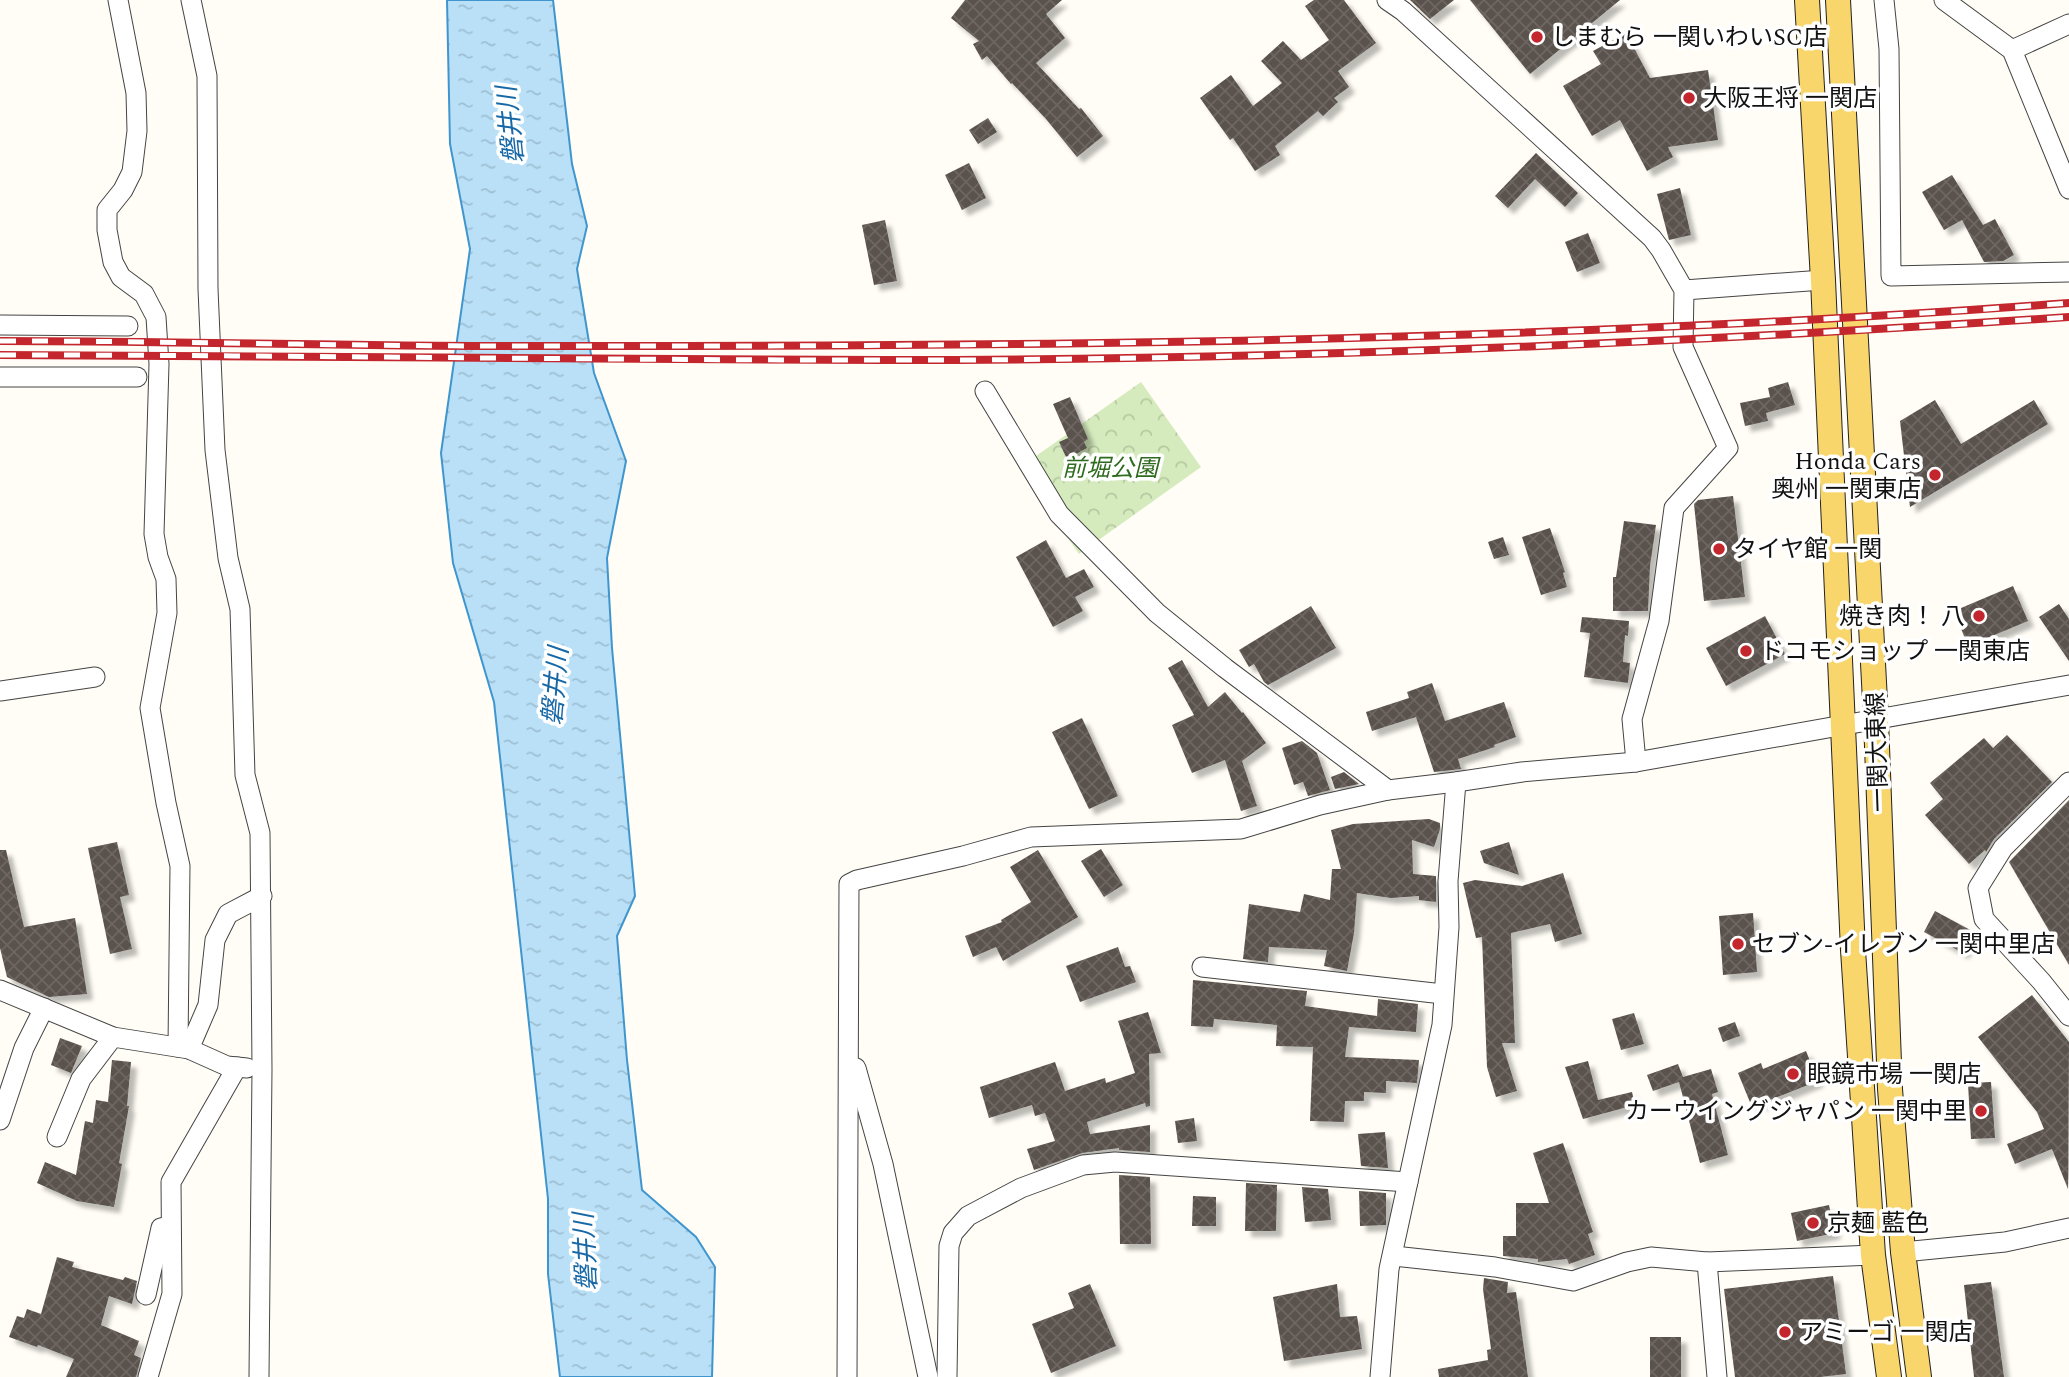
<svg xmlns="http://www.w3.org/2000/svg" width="2069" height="1377" font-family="Spectral,'Noto Sans JP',serif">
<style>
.park{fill:url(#park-crowns)}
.water{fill:url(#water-ripples);stroke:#3f96cf;stroke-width:2}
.building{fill:url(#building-cross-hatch);filter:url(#shadow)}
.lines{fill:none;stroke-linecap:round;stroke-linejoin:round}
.minor-casing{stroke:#444;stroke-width:21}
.major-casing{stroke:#222;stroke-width:26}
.minor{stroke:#fff;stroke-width:19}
.major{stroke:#f9d66b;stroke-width:24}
.rail-casing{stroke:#c4262e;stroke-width:8}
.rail{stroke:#fff;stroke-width:5;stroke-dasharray:16;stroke-linecap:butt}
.poi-dot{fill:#c4262e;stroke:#fff;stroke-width:2.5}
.labels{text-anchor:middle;stroke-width:7;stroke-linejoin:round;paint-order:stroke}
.poi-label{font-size:24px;fill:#111;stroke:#fff;text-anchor:start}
.park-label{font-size:24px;font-style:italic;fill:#2f6b1f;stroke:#fff}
.street-label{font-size:24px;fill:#111;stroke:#fff}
.water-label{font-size:26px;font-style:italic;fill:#1768a6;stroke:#fff}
</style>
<defs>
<pattern id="park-crowns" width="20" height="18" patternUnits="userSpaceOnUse" patternTransform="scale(1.75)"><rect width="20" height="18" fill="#d5ebbd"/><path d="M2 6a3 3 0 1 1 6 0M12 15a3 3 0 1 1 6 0" fill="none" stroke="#b6c8a1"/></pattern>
<pattern id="water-ripples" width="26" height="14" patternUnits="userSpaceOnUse" patternTransform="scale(1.75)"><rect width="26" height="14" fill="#b9e0f7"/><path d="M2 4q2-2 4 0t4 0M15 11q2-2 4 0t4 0" fill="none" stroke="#9ebfd3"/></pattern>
<pattern id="building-cross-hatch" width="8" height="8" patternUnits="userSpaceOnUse" patternTransform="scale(1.75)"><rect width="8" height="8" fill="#5a524d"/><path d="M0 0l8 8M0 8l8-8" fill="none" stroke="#6d6662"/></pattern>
<filter id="shadow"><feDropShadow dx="6" dy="6" stdDeviation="2" flood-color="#0004"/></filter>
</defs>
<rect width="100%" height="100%" fill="#fffdf5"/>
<polygon class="park" points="1141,382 1201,467 1079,554 1019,468"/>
<polygon class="water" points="447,0 553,0 572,164 587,226 577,269 594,373 626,461 607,558 612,648 635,896 617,936 627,1060 642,1190 696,1237 715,1267 712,1377 560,1377 548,1274 548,1199 494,702 453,563 441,453 470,249 450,144"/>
<g class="building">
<polygon points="965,0 1062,0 1046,14 1065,38 1036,63 1079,109 1081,108 1103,136 1077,157 1046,119 1012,83 1011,84 987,56 982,60 973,44 979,41 951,18"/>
<polygon points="1314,0 1344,0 1376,43 1338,71 1349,87 1334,98 1338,102 1323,116 1318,111 1275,146 1280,155 1255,171 1233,138 1230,140 1200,98 1231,75 1253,106 1282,83 1261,61 1283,41 1301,60 1329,40 1305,6"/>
<polygon points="1410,0 1454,0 1430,19"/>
<polygon points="1470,0 1620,0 1530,74"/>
<polygon points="1626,33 1650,78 1708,70 1718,140 1668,147 1673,157 1647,171 1620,120 1592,136 1563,86 1601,64 1593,51"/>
<polygon points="988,118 997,132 978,144 969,130"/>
<polygon points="1536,153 1578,193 1565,207 1535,179 1508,208 1495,196"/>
<polygon points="969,163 986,198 962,210 945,175"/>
<polygon points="1952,175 1983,225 1995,219 2014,255 2003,261 1984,262 1962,220 1944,230 1922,192"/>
<polygon points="1680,188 1691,235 1669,240 1657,194"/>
<polygon points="885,220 897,281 874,285 862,225"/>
<polygon points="1588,233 1600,263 1577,272 1565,242"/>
<polygon points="1788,382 1795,405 1766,413 1768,421 1745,426 1740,403 1770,397 1768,388"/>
<polygon points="1070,397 1088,439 1084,442 1087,448 1067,459 1059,442 1068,438 1053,404"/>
<polygon points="1935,400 1961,444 2034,400 2048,424 1910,507 1900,421"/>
<polygon points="1733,496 1745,597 1704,601 1694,504 1698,500"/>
<polygon points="1624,521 1656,525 1650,566 1648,611 1613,611 1613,577 1616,577"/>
<polygon points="1550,528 1565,572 1563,573 1567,587 1541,595 1522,537"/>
<polygon points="1503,537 1509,555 1494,559 1488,542"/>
<polygon points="1046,540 1066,578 1084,569 1094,587 1075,597 1083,611 1053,627 1016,557"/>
<polygon points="2013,586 2028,621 1968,646 1954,611"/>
<polygon points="2059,604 2069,619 2069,661 2039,617"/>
<polygon points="1311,606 1336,648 1268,685 1264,682 1254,664 1249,667 1239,650"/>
<polygon points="1765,616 1785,654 1726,686 1706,648"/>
<polygon points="1582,617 1629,621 1628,636 1625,635 1623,662 1630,663 1628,683 1584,677 1590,633 1580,632"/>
<polygon points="1182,660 1208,707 1225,692 1242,713 1243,712 1266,743 1242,761 1257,806 1241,811 1225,760 1192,773 1172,725 1194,715 1168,668"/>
<polygon points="1432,683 1445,721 1504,702 1516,737 1494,745 1495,747 1458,759 1461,769 1434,772 1416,717 1372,731 1366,712 1409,698 1407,692"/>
<polygon points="1082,718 1118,796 1089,809 1052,732"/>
<polygon points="2007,735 2052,782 1994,839 1986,852 1985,850 1969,864 1925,815 1943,799 1930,783 1984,738 1993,748"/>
<polygon points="1302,741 1317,753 1330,790 1308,796 1303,782 1294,785 1282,748"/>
<polygon points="1344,772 1359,784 1335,789 1331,777"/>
<polygon points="2069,800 2069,965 2009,862"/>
<polygon points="1429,819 1440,823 1440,829 1434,847 1412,840 1413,874 1436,876 1436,902 1419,900 1419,896 1391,898 1357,893 1354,933 1347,971 1324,966 1327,950 1269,947 1268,962 1243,959 1249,904 1300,912 1304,894 1330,900 1332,869 1341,869 1331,830 1353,824"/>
<polygon points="117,842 129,895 120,897 132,949 110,954 88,848"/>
<polygon points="1509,842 1519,875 1484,863 1480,851"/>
<polygon points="1101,849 1123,885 1104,897 1081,861"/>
<polygon points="0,850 6,850 24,927 75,918 87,994 49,997 7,977 0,948"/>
<polygon points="1038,850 1078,917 1003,961 996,947 973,957 965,936 1002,922 1001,920 1031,902 1010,867"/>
<polygon points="1563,873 1582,934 1555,942 1550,924 1511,933 1515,1043 1502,1043 1517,1091 1496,1097 1487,1067 1482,937 1476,938 1463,883 1475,880 1522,886"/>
<polygon points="1935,911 1974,932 1963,953 1924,932"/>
<polygon points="1753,913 1757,972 1723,975 1719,916"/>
<polygon points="1118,947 1125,967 1130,966 1136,982 1080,1002 1066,966"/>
<polygon points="1193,980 1307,991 1305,1006 1377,1016 1378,999 1418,1004 1416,1032 1349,1027 1345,1057 1419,1060 1417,1083 1386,1081 1386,1093 1364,1092 1364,1101 1345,1101 1344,1122 1310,1121 1313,1047 1276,1046 1277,1025 1214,1019 1213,1027 1191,1026"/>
<polygon points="2032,995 2069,1042 2068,1189 2052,1149 2015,1164 2007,1144 2044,1129 2037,1112 1978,1037"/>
<polygon points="1148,1012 1161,1053 1149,1054 1150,1106 1146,1107 1145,1103 1087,1122 1090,1134 1150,1125 1150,1152 1119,1150 1119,1148 1082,1153 1034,1170 1027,1149 1055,1141 1045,1113 1035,1116 1032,1105 989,1118 980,1087 1055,1062 1065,1091 1105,1078 1106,1083 1135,1073 1118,1021"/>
<polygon points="1634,1013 1644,1044 1621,1050 1612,1019"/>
<polygon points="1735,1022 1740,1036 1723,1042 1718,1028"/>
<polygon points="60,1038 82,1046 71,1073 51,1065"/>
<polygon points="1806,1051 1818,1081 1752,1107 1738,1073 1761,1063 1763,1069"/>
<polygon points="112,1060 131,1062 127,1106 129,1106 119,1163 122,1164 114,1207 77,1201 37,1183 45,1162 76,1175 85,1121 93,1123 96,1100 108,1102"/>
<polygon points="1588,1061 1598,1100 1632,1092 1635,1105 1583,1119 1565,1067"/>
<polygon points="1678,1064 1683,1077 1711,1069 1718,1092 1712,1094 1728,1155 1700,1163 1679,1082 1653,1091 1647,1075"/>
<polygon points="1991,1082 1995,1138 1971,1139 1968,1083"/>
<polygon points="1194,1118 1197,1141 1178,1143 1175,1121"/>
<polygon points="1385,1132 1388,1168 1361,1166 1358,1134"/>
<polygon points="1563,1143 1593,1232 1588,1234 1595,1255 1569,1264 1567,1259 1538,1262 1538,1259 1503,1256 1503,1236 1516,1236 1516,1203 1549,1203 1533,1153"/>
<polygon points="1119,1175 1150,1177 1151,1244 1120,1244"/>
<polygon points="1246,1183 1277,1185 1276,1231 1245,1231"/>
<polygon points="1302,1187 1328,1189 1331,1220 1305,1222"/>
<polygon points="1359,1191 1386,1193 1386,1225 1360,1226"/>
<polygon points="1193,1196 1216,1197 1216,1226 1192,1226"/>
<polygon points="1829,1205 1835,1233 1797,1241 1791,1213"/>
<polygon points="57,1257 74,1262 72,1267 123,1280 125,1277 137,1281 132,1304 109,1296 101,1325 139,1341 134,1355 141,1358 136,1377 66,1377 74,1359 38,1345 37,1347 9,1337 17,1316 24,1318 27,1309 41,1314"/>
<polygon points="1833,1276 1846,1374 1820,1377 1735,1377 1724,1289"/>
<polygon points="1484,1278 1508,1282 1507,1293 1516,1292 1528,1377 1439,1377 1438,1369 1488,1360 1487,1350 1491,1349 1483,1289"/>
<polygon points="1991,1282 2004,1377 1974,1377 1964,1285"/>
<polygon points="1090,1284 1116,1346 1051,1373 1032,1324 1074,1308 1068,1293"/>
<polygon points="1337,1284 1340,1317 1357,1316 1362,1349 1284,1361 1273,1297"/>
<rect x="1650" y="1337" width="31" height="40"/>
</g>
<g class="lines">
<defs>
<g id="minor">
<polyline points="118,0 136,93 137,131 132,172 123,190 107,210 107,230 113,262 121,277 144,294 156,317 159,364 154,534 158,557 166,579 167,613 150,708 166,803 180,866 178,1047"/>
<polyline points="191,0 207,76 208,289 215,450 228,558 240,609 245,775 260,833 262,1069 259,1377"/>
<polyline points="1387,0 1403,11 1652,238 1661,250 1684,290 1683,347 1728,448 1674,508 1659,621 1632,719 1636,762"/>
<polyline points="1884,0 1889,49 1891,276 2069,272"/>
<polyline points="1944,0 2012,50 2069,189"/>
<polyline points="2012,50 2069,24"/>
<polyline points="1684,290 1823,280"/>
<polyline points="0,325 128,326"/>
<polyline points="0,377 137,377"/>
<polyline points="985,391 1059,514 1157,613 1225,668 1388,790"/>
<polyline points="0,691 95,677"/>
<polyline points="2069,782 2003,848 1978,888 1984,919 2041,981 2069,1016"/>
<polyline points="1202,967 1443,994"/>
<polyline points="0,990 113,1037 189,1049 227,1066 247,1068"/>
<polyline points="189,1049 208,1005 215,940 228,914 262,896"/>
<polyline points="856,1068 883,1164 928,1377"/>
<polyline points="0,1120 24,1048 44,1008"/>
<polyline points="57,1137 81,1079 113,1037"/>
<polyline points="1903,1252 2005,1242 2069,1228"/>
<polyline points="1394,1256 1495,1267 1573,1281 1627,1262 1651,1257 1707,1262 1873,1255"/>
<polyline points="1707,1262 1717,1377"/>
<polyline points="146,1295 161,1228 165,1227"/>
<polyline points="148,1377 172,1294 171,1182 237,1067"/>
<polyline points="847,1377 849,884 857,880 963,856 1031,837 1241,829 1320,805 1388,790 1456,782 1522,772 1636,762 2069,685"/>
<polyline points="947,1377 949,1246 953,1233 968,1216 1021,1188 1083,1165 1115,1162 1408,1182"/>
<polyline points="1380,1377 1389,1269 1442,1025 1449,927 1448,881 1456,782"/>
</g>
<g id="major">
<polyline points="1807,0 1823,280 1853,950 1873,1255 1889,1377"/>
<polyline points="1838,0 1876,720 1890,1089 1903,1252 1919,1377"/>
</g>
</defs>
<use href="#minor" class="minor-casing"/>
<use href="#major" class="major-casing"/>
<use href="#minor" class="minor"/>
<use href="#major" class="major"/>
<defs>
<g id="rail">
<path d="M0,341C170,341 340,346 510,346C1030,347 1550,342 2069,303"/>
<path d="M0,355C319,355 638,361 957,360C1328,358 1699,342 2069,317"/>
</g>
</defs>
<use href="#rail" class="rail-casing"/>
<use href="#rail" class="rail"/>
</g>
<g class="poi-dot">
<circle cx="1537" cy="37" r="7"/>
<circle cx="1689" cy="98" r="7"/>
<circle cx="1935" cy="475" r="7"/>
<circle cx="1719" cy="549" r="7"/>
<circle cx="1979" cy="616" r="7"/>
<circle cx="1746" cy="651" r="7"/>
<circle cx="1738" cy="944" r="7"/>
<circle cx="1793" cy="1074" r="7"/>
<circle cx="1981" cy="1111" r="7"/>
<circle cx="1813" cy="1223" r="7"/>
<circle cx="1785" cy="1332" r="7"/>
</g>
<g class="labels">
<g class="poi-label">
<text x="1551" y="45">しまむら 一関いわいSC店</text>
<text x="1703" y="106">大阪王将 一関店</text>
<text x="1921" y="469" text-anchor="end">Honda Cars<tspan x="1921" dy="28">奥州 一関東店</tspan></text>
<text x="1733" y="557">タイヤ館 一関</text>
<text x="1965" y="624" text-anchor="end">焼き肉！ 八</text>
<text x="1760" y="659">ドコモショップ 一関東店</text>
<text x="1752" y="952">セブン-イレブン 一関中里店</text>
<text x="1807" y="1082">眼鏡市場 一関店</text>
<text x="1967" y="1119" text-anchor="end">カーウイングジャパン 一関中里</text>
<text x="1827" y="1231">京麺 藍色</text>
<text x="1799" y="1340">アミーゴ 一関店</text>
</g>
<g class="park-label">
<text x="1110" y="476">前堀公園</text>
</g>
<g class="street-label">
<text transform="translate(1877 752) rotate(-92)" y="8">一関大東線</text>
</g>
<g class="water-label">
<text transform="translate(510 125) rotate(-96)" y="9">磐井川</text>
<text transform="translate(555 686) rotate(-85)" y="9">磐井川</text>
<text transform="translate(585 1252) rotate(-93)" y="9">磐井川</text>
</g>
</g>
</svg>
